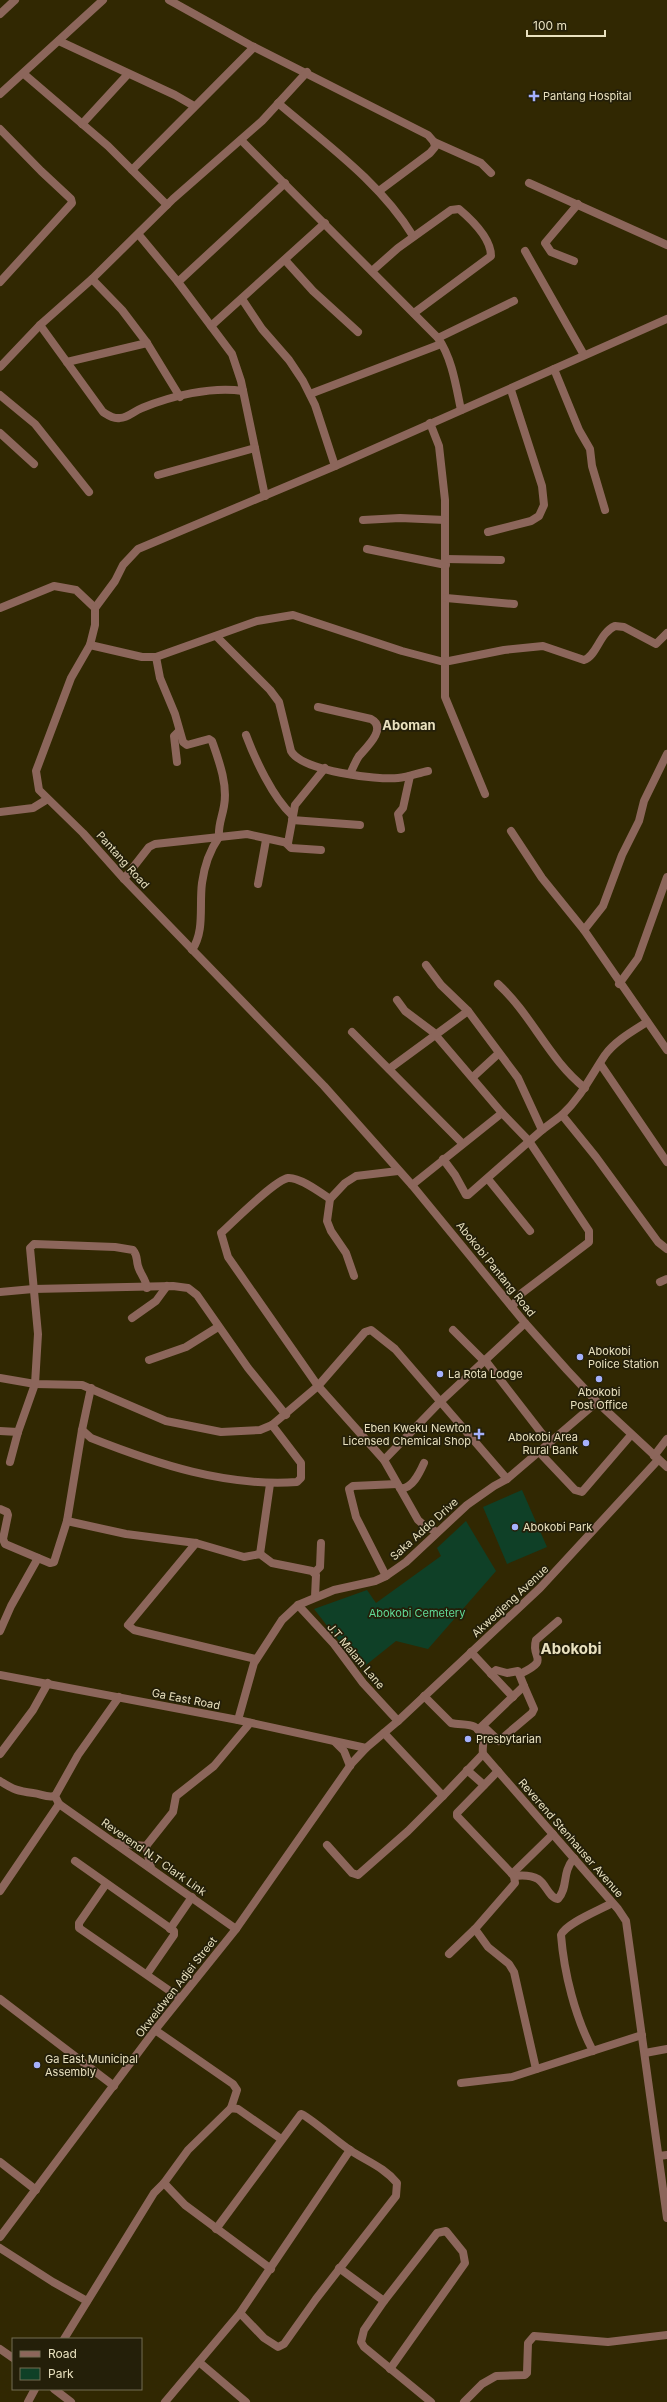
<svg xmlns="http://www.w3.org/2000/svg" width="667" height="2402" font-family="Inter,sans-serif">
<style>
.green{fill:#0f4027}
.lines{fill:none;stroke-linecap:round;stroke-linejoin:round}
.minor{stroke:#8c665b;stroke-width:8}
.poi-dot{fill:#a5b1fc;stroke:#241f09;stroke-width:1.5}
.labels{text-anchor:middle;stroke-width:3.5;stroke-linejoin:round;paint-order:stroke}
.poi-label{font-size:11px;fill:#e9e1bf;stroke:#241f09;text-anchor:start}
.street-label{font-size:11px;fill:#e9e1bf;stroke:#241f09}
.park-label{font-size:11px;fill:#60da97;stroke:#241f09}
.quarter-label{font-size:13px;font-weight:bold;fill:#e9e1bf;stroke:#241f09}
.district-label{font-size:15px;font-weight:bold;fill:#e9e1bf;stroke:#241f09}
</style>
<rect width="100%" height="100%" fill="#312802"/>
<g class="green">
<polygon points="522,1490 547,1547 507,1564 483,1507"/>
<polygon points="466,1521 496,1571 428,1649 396,1641 361,1669 314,1609 367,1590 376,1603 441,1556 437,1548"/>
</g>
<g class="lines">
<g class="minor">
<polyline points="169,0 250,45 428,135 434,142 435,147 430,153 379,191"/>
<polyline points="0,14 15,0"/>
<polyline points="59,41 175,95 194,106"/>
<polyline points="24,74 108,146 167,205"/>
<polyline points="0,94 103,0"/>
<path d="M278,103C326,144 380,182 413,236"/>
<polyline points="82,124 128,74"/>
<polyline points="0,129 41,171 71,199 72,203 0,282"/>
<path d="M241,140L438,338C452,358 456,386 461,410"/>
<polyline points="434,142 481,163 491,173"/>
<polyline points="132,170 254,47"/>
<polyline points="529,183 667,245"/>
<polyline points="139,235 178,282 232,354 241,381 265,496"/>
<polyline points="525,251 584,355"/>
<polyline points="285,260 313,291 358,332"/>
<polyline points="574,261 551,252 545,243 578,204"/>
<path d="M372,271L398,248L451,210L459,209C472,220 491,239 491,256L414,313"/>
<polyline points="92,279 122,310 147,343 180,397"/>
<polyline points="178,282 285,183"/>
<polyline points="242,299 262,329 289,360 303,381 315,405 335,466"/>
<path d="M40,325L103,412C108,415 113,419 120,418C128,418 134,411 142,408C171,396 212,386 243,391"/>
<polyline points="211,326 325,223"/>
<polyline points="438,338 514,301"/>
<polyline points="67,362 147,343"/>
<polyline points="0,367 40,325 92,279 173,199 262,121 307,72"/>
<polyline points="554,369 579,430 590,449 592,466 605,510"/>
<polyline points="310,394 441,344"/>
<polyline points="0,395 35,424 89,492"/>
<polyline points="430,423 439,446 445,500 445,697 485,794"/>
<polyline points="0,433 34,464"/>
<polyline points="158,475 255,448"/>
<polyline points="363,520 400,518 445,520"/>
<polyline points="488,532 531,521 539,516 544,505 542,486 511,390"/>
<polyline points="367,549 446,565"/>
<polyline points="446,559 501,560"/>
<polyline points="446,598 514,604"/>
<polyline points="0,608 54,586 76,590 95,608"/>
<polyline points="95,608 95,625 90,645 71,678 36,771 39,790 83,833 124,879 324,1086 412,1185 525,1323 567,1370 597,1402 667,1467"/>
<polyline points="95,608 115,581 123,565 138,549 335,466 667,319"/>
<path d="M217,637L270,690L279,702L291,751C302,771 376,780 398,778C409,777 418,773 428,771"/>
<path d="M90,645L142,657H156L257,621L293,615L402,651L444,662L504,650L543,646L584,660C597,656 599,633 615,626L624,627L656,644L667,633"/>
<path d="M156,657L160,678L175,714L183,742L187,745L209,739L212,741C219,761 228,785 224,806C222,818 218,825 219,837C210,850 204,868 202,883C199,906 205,931 192,950"/>
<path d="M318,707L371,719C388,728 366,748 359,756C355,762 353,768 350,774"/>
<path d="M246,735C255,759 273,798 292,815"/>
<polyline points="667,754 644,801 639,821 622,855 603,906 584,930 667,1050"/>
<polyline points="177,762 174,736 179,731"/>
<polyline points="0,812 33,808 46,800"/>
<polyline points="292,820 360,825"/>
<polyline points="401,829 398,814 403,808 410,776"/>
<polyline points="511,831 542,878 584,930"/>
<polyline points="287,844 291,848 321,850"/>
<polyline points="124,879 149,847 155,844 247,834 288,843 295,805 325,768"/>
<polyline points="258,884 266,840"/>
<polyline points="426,965 441,985 468,1011 518,1078 542,1130"/>
<path d="M498,984C532,1015 549,1060 585,1088"/>
<polyline points="619,984 638,958 667,877"/>
<polyline points="397,1000 405,1011 433,1032 502,1113 412,1185"/>
<path d="M647,1022C633,1031 615,1041 605,1055C591,1076 581,1097 562,1115L596,1157L658,1242L667,1249"/>
<polyline points="352,1032 462,1143"/>
<polyline points="601,1065 667,1162"/>
<polyline points="389,1069 468,1011"/>
<polyline points="473,1077 498,1054"/>
<polyline points="502,1113 529,1141 589,1231 589,1242 522,1293 512,1307"/>
<polyline points="443,1159 455,1175 466,1195 468,1195 542,1130 562,1115"/>
<polyline points="488,1179 530,1231"/>
<path d="M330,1199C321,1193 300,1177 288,1178C275,1180 233,1222 221,1233L228,1257L318,1386L384,1460L418,1520L425,1526L437,1532"/>
<polyline points="354,1276 346,1253 331,1231 327,1221 330,1199 345,1183 356,1176 398,1171"/>
<polyline points="660,1282 667,1279"/>
<polyline points="0,1292 33,1289 173,1286 188,1288 197,1295 248,1368 286,1415"/>
<polyline points="132,1318 156,1301 167,1286"/>
<polyline points="453,1330 484,1361"/>
<polyline points="149,1360 186,1347 218,1327"/>
<polyline points="485,1360 550,1444"/>
<polyline points="0,1378 35,1384 82,1385 166,1421 221,1432 260,1430 272,1425 318,1386 365,1332 371,1330 395,1349 507,1479"/>
<path d="M82,1430L91,1438C157,1464 226,1487 297,1482L301,1478V1463L272,1425"/>
<polyline points="0,1431 18,1432"/>
<polyline points="540,1453 575,1490 582,1492 631,1435"/>
<polyline points="654,1456 667,1439"/>
<polyline points="384,1460 440,1402 525,1323"/>
<path d="M10,1462L18,1432L35,1384L38,1334L30,1248L34,1244L115,1247L133,1250C138,1256 136,1259 138,1266C140,1274 146,1279 147,1288"/>
<path d="M400,1488C412,1490 420,1472 424,1463"/>
<polyline points="0,1509 7,1512 8,1515 3,1539 5,1544 50,1563 54,1562 67,1521 82,1430 91,1388"/>
<polyline points="67,1521 126,1534 196,1543 244,1557 260,1554 272,1563 312,1571 316,1575 315,1597"/>
<polyline points="196,1543 128,1625 134,1630 256,1659"/>
<polyline points="260,1554 270,1484"/>
<polyline points="314,1573 320,1567 321,1543"/>
<polyline points="386,1576 356,1517 349,1489 353,1486 397,1484"/>
<polyline points="298,1605 334,1644 363,1683 398,1721"/>
<polyline points="0,1631 11,1606 38,1558"/>
<polyline points="471,1652 513,1697"/>
<path d="M520,1674C552,1658 530,1660 536,1640L558,1621"/>
<polyline points="0,1675 238,1720 366,1748 398,1721 540,1588 658,1460"/>
<path d="M424,1696L451,1723C464,1726 478,1721 483,1738C484,1743 482,1749 483,1754L618,1909L626,1921L667,2218"/>
<polyline points="238,1720 254,1663 282,1620 298,1605 334,1590 375,1581 386,1576 406,1562 467,1505 494,1486 507,1479 597,1402"/>
<polyline points="483,1726 499,1741 532,1713 534,1709 524,1686"/>
<polyline points="478,1730 524,1686 518,1671 507,1673 496,1670 491,1674"/>
<polyline points="384,1733 443,1796 483,1754"/>
<polyline points="335,1742 344,1751 350,1766"/>
<polyline points="0,1754 33,1710 48,1683"/>
<polyline points="467,1770 484,1785"/>
<path d="M0,1781C14,1790 18,1791 33,1793C42,1794 46,1798 55,1796"/>
<polyline points="59,1804 236,1929"/>
<polyline points="59,1804 55,1796 78,1755 119,1697"/>
<polyline points="116,1843 146,1846"/>
<polyline points="327,1845 352,1873 358,1875 408,1831 443,1796"/>
<polyline points="146,1846 173,1812 176,1796 214,1766 250,1723"/>
<polyline points="146,1846 151,1868"/>
<polyline points="75,1861 174,1931 174,1935 147,1974"/>
<polyline points="512,1874 553,1834"/>
<path d="M514,1876C522,1875 531,1875 538,1879C546,1884 549,1898 558,1899C569,1886 561,1874 574,1858"/>
<polyline points="106,1884 79,1923 79,1928 180,1998"/>
<polyline points="0,1891 59,1804"/>
<polyline points="170,1929 192,1897"/>
<polyline points="475,1929 488,1947 509,1964 514,1972 536,2069"/>
<polyline points="449,1954 475,1929 515,1883 514,1876 457,1816 457,1813 498,1771"/>
<polyline points="0,1999 114,2086"/>
<polyline points="155,2030 233,2084 237,2090 231,2108"/>
<path d="M593,2051C575,2017 564,1973 561,1935C566,1923 600,1910 612,1903"/>
<polyline points="645,2053 667,2049"/>
<polyline points="461,2083 512,2077 642,2035"/>
<polyline points="659,2156 667,2155"/>
<polyline points="0,2162 36,2190"/>
<polyline points="164,2183 188,2150 231,2108 238,2109 281,2139"/>
<path d="M216,2229L301,2114C307,2115 340,2144 350,2150"/>
<polyline points="0,2237 155,2030 236,1929 352,1763 366,1748"/>
<polyline points="0,2248 53,2282 87,2301"/>
<polyline points="339,2268 384,2301 364,2330 361,2342 364,2347 431,2402"/>
<polyline points="384,2301 437,2233 446,2231 463,2252 465,2263 390,2369"/>
<polyline points="64,2339 154,2193 164,2183 185,2205 271,2269"/>
<polyline points="0,2349 13,2358"/>
<polyline points="199,2362 246,2402"/>
<polyline points="54,2389 71,2402"/>
<polyline points="28,2402 35,2389"/>
<path d="M165,2402L240,2313L350,2150C366,2161 384,2167 397,2183L396,2196L316,2299L284,2344L278,2347L264,2338L240,2313"/>
<polyline points="464,2402 482,2384 496,2376 525,2375 527,2373 528,2343 534,2336 608,2342 667,2335"/>
</g>
</g>
<g class="poi-dot">
<path d="M532 90h4v4h4v4h-4v4h-4v-4h-4v-4h4z"/>
<circle cx="580" cy="1357" r="4"/>
<circle cx="440" cy="1374" r="4"/>
<circle cx="599" cy="1379" r="4"/>
<path d="M477 1428h4v4h4v4h-4v4h-4v-4h-4v-4h4z"/>
<circle cx="586" cy="1443" r="4"/>
<circle cx="515" cy="1527" r="4"/>
<circle cx="468" cy="1739" r="4"/>
<circle cx="37" cy="2065" r="4"/>
</g>
<g class="labels">
<g class="poi-label">
<text x="543" y="100">Pantang Hospital</text>
<text x="588" y="1355">Abokobi<tspan x="588" dy="13">Police Station</tspan></text>
<text x="448" y="1378">La Rota Lodge</text>
<text x="599" y="1396" text-anchor="middle">Abokobi<tspan x="599" dy="13">Post Office</tspan></text>
<text x="471" y="1432" text-anchor="end">Eben Kweku Newton<tspan x="471" dy="13">Licensed Chemical Shop</tspan></text>
<text x="578" y="1441" text-anchor="end">Abokobi Area<tspan x="578" dy="13">Rural Bank</tspan></text>
<text x="523" y="1531">Abokobi Park</text>
<text x="476" y="1743">Presbytarian</text>
<text x="45" y="2063">Ga East Municipal<tspan x="45" dy="13">Assembly</tspan></text>
</g>
<g class="street-label">
<text transform="translate(123 860) rotate(48)" y="4">Pantang Road</text>
<text transform="translate(496 1269) rotate(51)" y="4">Abokobi Pantang Road</text>
<text transform="translate(424 1529) rotate(-42)" y="4">Saka Addo Drive</text>
<text transform="translate(510 1601) rotate(-43)" y="4">Akwedjeng Avenue</text>
<text transform="translate(356 1656) rotate(50)" y="4">J.T Malam Lane</text>
<text transform="translate(186 1699) rotate(11)" y="4">Ga East Road</text>
<text transform="translate(571 1838) rotate(49)" y="4">Reverend Stenhauser Avenue</text>
<text transform="translate(154 1857) rotate(35)" y="4">Reverend N.T Clark Link</text>
<text transform="translate(176 1987) rotate(-52)" y="4">Okweidwen Adjei Street</text>
</g>
<g class="park-label">
<text x="417" y="1617">Abokobi Cemetery</text>
</g>
<g class="quarter-label">
<text x="409" y="730">Aboman</text>
</g>
<g class="district-label">
<text x="571" y="1654">Abokobi</text>
</g>
</g>
<rect x="12" y="2338" width="130" height="52" fill="#241f09" stroke="#736d52"/>
<rect x="20" y="2351" width="20" height="6" fill="#8c665b" stroke="#736d52"/>
<text x="48" y="2358" font-size="12" fill="#e9e1bf">Road</text>
<rect x="20" y="2368" width="20" height="12" fill="#0f4027" stroke="#736d52"/>
<text x="48" y="2378" font-size="12" fill="#e9e1bf">Park</text>
<path d="M527 30v6h78v-6" fill="none" stroke="#e9e1bf" stroke-width="2"/>
<text x="533" y="30" font-size="12" fill="#e9e1bf" stroke="#241f09" stroke-width="3" paint-order="stroke">100 m</text>
</svg>
